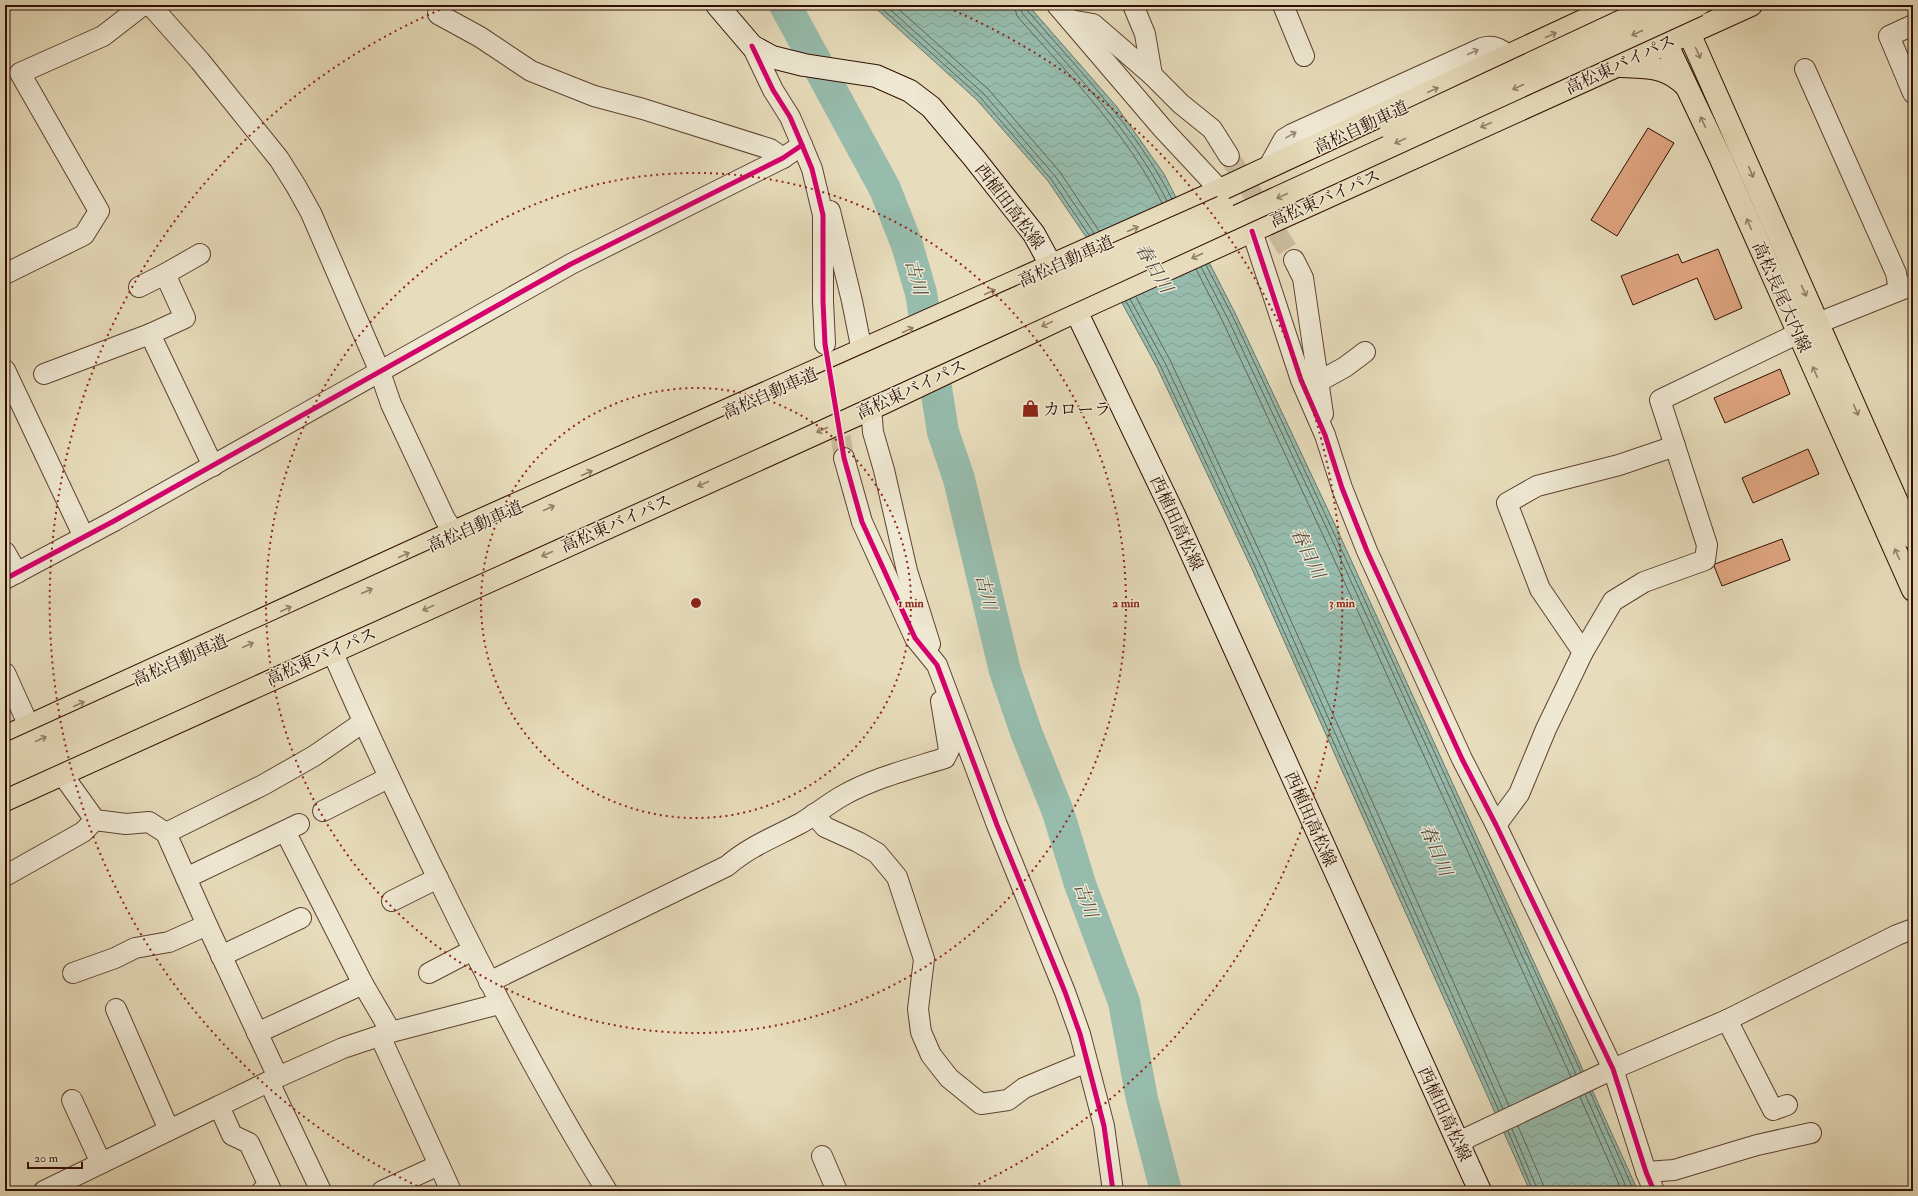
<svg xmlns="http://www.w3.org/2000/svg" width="1918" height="1196" font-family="'IM FELL Double Pica','Noto Serif JP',serif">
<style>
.water{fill:url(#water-waves);stroke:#6d7669}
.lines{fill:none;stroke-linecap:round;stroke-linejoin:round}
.shore{stroke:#636558;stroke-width:1}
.river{stroke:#97bcad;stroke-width:32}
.building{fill:#dfa580;stroke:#2f0e02}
.minor-tunnel{stroke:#cbbd9f;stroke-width:20;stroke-dasharray:20 10;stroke-linecap:butt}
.minor-casing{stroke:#5d4230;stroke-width:22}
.secondary-casing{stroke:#2f0e02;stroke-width:24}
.primary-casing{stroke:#2f0e02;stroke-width:24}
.trunk-casing{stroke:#2f0e02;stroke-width:24}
.minor{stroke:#efe8d3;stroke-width:20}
.secondary{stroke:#efe8d3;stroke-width:22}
.primary{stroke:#e7dcbb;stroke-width:22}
.trunk{stroke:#e7dcbb;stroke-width:22}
.motorway-bridge-casing{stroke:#2f0e02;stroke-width:24;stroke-linecap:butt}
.motorway-bridge{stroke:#e7dcbb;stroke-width:22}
.cycleway-casing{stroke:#efe8d3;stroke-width:8}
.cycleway{stroke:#d6006c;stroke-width:5}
.oneway{stroke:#947f68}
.oneway2{stroke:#998675}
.ring{fill:none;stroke:#8f2418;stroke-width:2;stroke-dasharray:2 4}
.labels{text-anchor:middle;stroke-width:3;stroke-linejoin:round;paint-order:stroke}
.street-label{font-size:17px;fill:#2f0e02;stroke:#efe8d3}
.poi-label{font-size:17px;fill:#2f0e02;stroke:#efe8d3;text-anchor:start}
.water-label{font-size:18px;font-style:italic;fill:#534b3e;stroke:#efe8d3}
.centre{fill:#8f2418;stroke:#efe8d3;stroke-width:2}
.ring-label{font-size:12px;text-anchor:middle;font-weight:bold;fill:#8f2418;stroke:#efe8d3;stroke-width:3;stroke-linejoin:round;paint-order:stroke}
</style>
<defs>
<pattern id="water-waves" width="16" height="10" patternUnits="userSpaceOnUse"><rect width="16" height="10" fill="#97bcad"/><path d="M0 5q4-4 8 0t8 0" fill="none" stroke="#82a093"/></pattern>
</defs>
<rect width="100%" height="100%" fill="#e7dcbb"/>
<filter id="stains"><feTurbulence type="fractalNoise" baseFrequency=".005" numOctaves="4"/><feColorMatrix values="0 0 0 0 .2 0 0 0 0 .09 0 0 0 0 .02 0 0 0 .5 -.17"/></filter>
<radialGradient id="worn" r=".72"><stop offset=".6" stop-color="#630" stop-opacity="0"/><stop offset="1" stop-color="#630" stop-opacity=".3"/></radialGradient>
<polygon class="water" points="872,5 1028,5 1117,107 1164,174 1236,315 1336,527 1638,1191 1530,1191 1252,569 1157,367 1086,237 1048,181 977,100"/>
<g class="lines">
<g class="shore">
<polyline points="878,5 980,97 1051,179 1089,235"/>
<polyline points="885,5 984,94 1055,176 1094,233"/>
<polyline points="894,5 989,90 1060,172 1099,231"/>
<path d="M1014,5L1017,16C1069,75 1126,132 1162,203"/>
<path d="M1020,5L1022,13C1074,72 1131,130 1167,201"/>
<path d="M1025,5L1026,9C1078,69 1135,127 1172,199"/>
<polyline points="1206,265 1233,317 1332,529 1581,1072"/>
<polyline points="1201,267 1228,319 1328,531 1576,1074"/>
<polyline points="1196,269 1223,322 1322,533 1571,1077"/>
<polyline points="1136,297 1170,360 1265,563 1509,1106"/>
<polyline points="1130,299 1165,363 1260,565 1503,1109"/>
<polyline points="1126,301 1160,365 1255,567 1499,1111"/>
<polyline points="1590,1092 1634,1191"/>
<polyline points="1585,1094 1628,1191"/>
<polyline points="1580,1097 1622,1191"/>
<polyline points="1518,1126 1543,1184 1544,1191"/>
<polyline points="1512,1129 1538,1191"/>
<polyline points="1508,1131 1533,1191"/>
</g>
<polyline class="river" points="785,5 885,189 907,245 921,293 943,432 959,479 1005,671 1026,732 1058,812 1080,884 1124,1002 1142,1099 1166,1191"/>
</g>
<g class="building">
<polygon points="1648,128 1674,143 1617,236 1591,220"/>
<polygon points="1718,249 1742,308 1715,320 1697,278 1633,305 1621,276 1678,254 1682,263"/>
<polygon points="1780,369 1790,394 1725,423 1714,398"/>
<polygon points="1808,449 1819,474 1753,503 1742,478"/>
<polygon points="1782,539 1790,560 1722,586 1714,566 1715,564"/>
</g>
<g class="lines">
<g class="minor-tunnel">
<polyline points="1229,156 1294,260"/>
<polyline points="836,407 844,458"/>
</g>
<defs>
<g id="minor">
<polyline points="147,5 153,8 200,61 279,159 296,186 311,213 380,372 391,404 445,519 454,532"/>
<polyline points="1057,5 1163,129 1219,189"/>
<polyline points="1133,5 1145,34 1152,75"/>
<polyline points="1283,5 1304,56"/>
<polyline points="438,14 480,37 531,71 594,96 643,109 770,149 783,158"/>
<polyline points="1070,20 1093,24 1152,75 1181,104 1212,129 1229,156"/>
<polyline points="1913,25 1889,36 1913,93"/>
<polyline points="752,46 773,90 790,117 802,145 812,169 823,215 823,301 825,344"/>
<polyline points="1805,69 1896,273 1899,290"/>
<path d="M1269,166L1284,139L1292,134L1482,48C1493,45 1499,48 1508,55"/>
<polyline points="830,211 852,301 862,351"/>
<polyline points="1252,231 1301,380 1325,435 1342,488 1367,551 1462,759 1496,825 1613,1069 1646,1172 1654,1191"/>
<polyline points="1294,260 1303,278 1323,414"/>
<polyline points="5,274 84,235 99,211 20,73 103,36 143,5"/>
<polyline points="139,287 165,274"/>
<polyline points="150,334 185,318 165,274 200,254"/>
<polyline points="5,370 84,537"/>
<polyline points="44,374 150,334 213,466"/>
<polyline points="1318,382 1345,367 1365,352"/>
<polyline points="871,408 873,432 884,470 907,571 930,644"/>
<polyline points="844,458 862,522 915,638 937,665 997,825 1065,992 1080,1034 1104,1126 1113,1191"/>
<polyline points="5,552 17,573"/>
<polyline points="5,579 114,521 571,264 783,158 802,145"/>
<path d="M332,651C368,734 407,816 447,897C496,997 548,1096 607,1191"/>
<polyline points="1583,652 1540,589 1507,503 1537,486 1619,465 1675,446"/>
<polyline points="5,673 29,726"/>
<polyline points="62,774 95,820 126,824 149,822 166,833 207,925 278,1077 219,1106 232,1135 249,1143 270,1188 262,1191"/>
<polyline points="323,811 388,778"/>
<polyline points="814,814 825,827 858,842 877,853 897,877 924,959 918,1009 921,1032 931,1055 949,1078 981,1104 1008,1100 1024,1088 1077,1066"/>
<polyline points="1496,825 1519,794 1546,729 1583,652 1613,601 1644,582 1705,560 1707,545 1660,400 1828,319 1913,285"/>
<polyline points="285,831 363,984 391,1032"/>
<polyline points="166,833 263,785 314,756 362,723"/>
<polyline points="5,876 83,832 95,820"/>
<polyline points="186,878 299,824"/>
<polyline points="392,901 438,878"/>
<polyline points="221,956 301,918"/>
<polyline points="73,973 115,958 135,948 169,942 207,925"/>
<polyline points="429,973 473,950"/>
<path d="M489,982L727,866C750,846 775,837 801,823C815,815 828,804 842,796C874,778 910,769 945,758L949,750L941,701"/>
<polyline points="116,1009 169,1130"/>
<polyline points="1727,1020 1773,1110 1787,1105"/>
<polyline points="257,1033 363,984"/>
<polyline points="380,1036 451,1191"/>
<polyline points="278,1077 343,1048 391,1032 499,1004"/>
<polyline points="269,1082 321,1191"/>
<polyline points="72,1100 101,1163"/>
<polyline points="1459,1145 1469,1137 1613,1069 1727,1020 1897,935 1913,929"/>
<polyline points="822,1156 837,1191"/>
<polyline points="1646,1172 1674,1170 1757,1145 1811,1133"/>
<polyline points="44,1191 219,1106"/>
<polyline points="382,1191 439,1165"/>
</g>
<polyline id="secondary" points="717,5 752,46 772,57 804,65 876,76 910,91 931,107 974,158 1034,234 1076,311 1175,517 1480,1191"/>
<g id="primary">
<polyline points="1681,15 1913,538"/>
<polyline points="1658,26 1720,157 1913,590"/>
</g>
<g id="trunk">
<path d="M1621,66C1648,67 1666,66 1686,86"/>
<polyline points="5,737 454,532 1207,196 1617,5"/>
<polyline points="5,800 883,403 1095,302 1751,5"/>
</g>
</defs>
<use href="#minor" class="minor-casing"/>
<use href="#secondary" class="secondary-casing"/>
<use href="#primary" class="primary-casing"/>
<use href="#trunk" class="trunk-casing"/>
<use href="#minor" class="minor"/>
<use href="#secondary" class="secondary"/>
<use href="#primary" class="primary"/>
<use href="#trunk" class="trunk"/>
<defs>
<g id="motorway-bridge">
<polyline points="1391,129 1656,5"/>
<polyline points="5,755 762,411 1222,207"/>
<polyline points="5,776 773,429 1698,5"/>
</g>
</defs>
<use href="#motorway-bridge" class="motorway-bridge-casing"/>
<use href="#motorway-bridge" class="motorway-bridge"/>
<defs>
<g id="cycleway">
<polyline points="752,46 773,90 790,117 802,145 812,169 823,215 823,301 825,344 844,458 862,522 915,638 937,665 997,825 1065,992 1080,1034 1104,1126 1113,1191"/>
<polyline points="1252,231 1301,380 1325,435 1342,488 1367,551 1462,759 1496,825 1613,1069 1646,1172 1654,1191"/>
<polyline points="5,579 114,521 571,264 783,158 802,145"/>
</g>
</defs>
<use href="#cycleway" class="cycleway-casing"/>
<use href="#cycleway" class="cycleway"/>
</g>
<defs><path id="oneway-shaft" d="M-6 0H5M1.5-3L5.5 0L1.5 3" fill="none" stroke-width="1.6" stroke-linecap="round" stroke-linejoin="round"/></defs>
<g class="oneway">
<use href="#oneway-shaft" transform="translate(1637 33) rotate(155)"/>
<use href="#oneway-shaft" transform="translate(1551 35) rotate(-25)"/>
<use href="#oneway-shaft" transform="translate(1698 53) rotate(66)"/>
<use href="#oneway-shaft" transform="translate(1518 87) rotate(155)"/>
<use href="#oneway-shaft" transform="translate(1433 90) rotate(-25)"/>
<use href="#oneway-shaft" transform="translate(1703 122) rotate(-115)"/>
<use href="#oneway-shaft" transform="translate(1486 125) rotate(156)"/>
<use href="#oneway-shaft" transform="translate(1400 141) rotate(155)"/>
<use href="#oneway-shaft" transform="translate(1751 172) rotate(66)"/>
<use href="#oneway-shaft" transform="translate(1282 196) rotate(155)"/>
<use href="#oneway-shaft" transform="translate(1749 224) rotate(-114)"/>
<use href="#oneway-shaft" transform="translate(1133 229) rotate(-24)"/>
<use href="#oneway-shaft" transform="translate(1197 256) rotate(156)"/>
<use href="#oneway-shaft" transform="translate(1804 291) rotate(66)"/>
<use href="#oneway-shaft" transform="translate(990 292) rotate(-24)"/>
<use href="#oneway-shaft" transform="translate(1047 324) rotate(155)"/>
<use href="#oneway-shaft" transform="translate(908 330) rotate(-25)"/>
<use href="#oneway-shaft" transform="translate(1815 372) rotate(-114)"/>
<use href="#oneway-shaft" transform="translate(1856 410) rotate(66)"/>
<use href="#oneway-shaft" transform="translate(822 430) rotate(156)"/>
<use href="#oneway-shaft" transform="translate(587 473) rotate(-24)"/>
<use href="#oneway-shaft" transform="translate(703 484) rotate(156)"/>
<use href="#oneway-shaft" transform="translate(549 508) rotate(-24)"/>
<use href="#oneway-shaft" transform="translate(547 554) rotate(156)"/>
<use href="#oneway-shaft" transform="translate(1897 554) rotate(-114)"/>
<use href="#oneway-shaft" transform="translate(404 555) rotate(-25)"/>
<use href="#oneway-shaft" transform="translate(367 591) rotate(-24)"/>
<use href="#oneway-shaft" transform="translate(428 608) rotate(156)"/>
<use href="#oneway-shaft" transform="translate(286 609) rotate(-25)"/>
<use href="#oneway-shaft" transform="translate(248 645) rotate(-24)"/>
<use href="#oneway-shaft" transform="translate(79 704) rotate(-24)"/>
<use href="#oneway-shaft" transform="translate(41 739) rotate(-24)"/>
</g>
<g class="oneway2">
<use href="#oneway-shaft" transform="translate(1473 52) rotate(-24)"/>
<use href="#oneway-shaft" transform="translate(1291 135) rotate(-29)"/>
</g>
<g class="ring">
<circle cx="696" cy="603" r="215"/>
<circle cx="696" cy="603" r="430"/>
<path d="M428 1191A646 646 0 0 1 449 6M943 6A646 646 0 0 1 964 1191"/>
</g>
<defs>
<symbol id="shop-bare" viewBox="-9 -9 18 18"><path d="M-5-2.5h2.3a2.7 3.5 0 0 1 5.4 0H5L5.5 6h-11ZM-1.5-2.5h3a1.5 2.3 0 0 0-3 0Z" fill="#8f2418" stroke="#efe8d3" stroke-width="2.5" paint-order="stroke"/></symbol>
</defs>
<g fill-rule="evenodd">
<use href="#shop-bare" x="1018" y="396" width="25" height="25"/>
</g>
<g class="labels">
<g class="street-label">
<text transform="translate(1620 64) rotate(-25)" y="6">高松東バイパス</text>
<text transform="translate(1361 127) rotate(-25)" y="6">高松自動車道</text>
<text transform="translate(1325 198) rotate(-24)" y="6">高松東バイパス</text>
<text transform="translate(1010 206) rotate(53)" y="6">西植田高松線</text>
<text transform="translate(1066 261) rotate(-24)" y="6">高松自動車道</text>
<text transform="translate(1782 297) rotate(66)" y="6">高松長尾大内線</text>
<text transform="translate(911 389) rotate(-25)" y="6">高松東バイパス</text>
<text transform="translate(770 393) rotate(-24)" y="6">高松自動車道</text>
<text transform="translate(616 523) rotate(-24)" y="6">高松東バイパス</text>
<text transform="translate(1177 523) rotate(65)" y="6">西植田高松線</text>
<text transform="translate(475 526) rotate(-24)" y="6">高松自動車道</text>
<text transform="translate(321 656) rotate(-24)" y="6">高松東バイパス</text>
<text transform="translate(180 660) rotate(-24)" y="6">高松自動車道</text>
<text transform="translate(1311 819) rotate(66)" y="6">西植田高松線</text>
<text transform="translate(1445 1114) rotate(65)" y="6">西植田高松線</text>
</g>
<g class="poi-label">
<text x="1043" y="415">カローラ</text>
</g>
<g class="water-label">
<text transform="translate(1154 268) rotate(59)" y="6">春日川</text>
<text transform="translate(916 277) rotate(75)" y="6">古川</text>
<text transform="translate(1308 553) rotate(64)" y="6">春日川</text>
<text transform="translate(986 592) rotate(77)" y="6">古川</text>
<text transform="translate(1436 850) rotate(67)" y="6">春日川</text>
<text transform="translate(1086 900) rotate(70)" y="6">古川</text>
</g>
</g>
<circle cx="696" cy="603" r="6" class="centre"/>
<g class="ring-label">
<text x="911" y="607">1 min</text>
<text x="1126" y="607">2 min</text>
<text x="1342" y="607">3 min</text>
</g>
<rect width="1918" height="1196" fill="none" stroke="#e7dcbb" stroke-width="20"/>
<rect x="6" y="6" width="1906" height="1184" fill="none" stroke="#2f0e02" stroke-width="2"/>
<rect x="10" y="10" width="1898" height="1176" fill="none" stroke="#2f0e02"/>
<path d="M28 1162v6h54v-6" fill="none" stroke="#2f0e02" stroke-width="2"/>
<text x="34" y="1162" font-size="12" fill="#2f0e02" stroke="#efe8d3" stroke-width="3" paint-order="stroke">20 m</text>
<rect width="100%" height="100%" filter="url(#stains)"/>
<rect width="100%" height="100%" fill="url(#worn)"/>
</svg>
